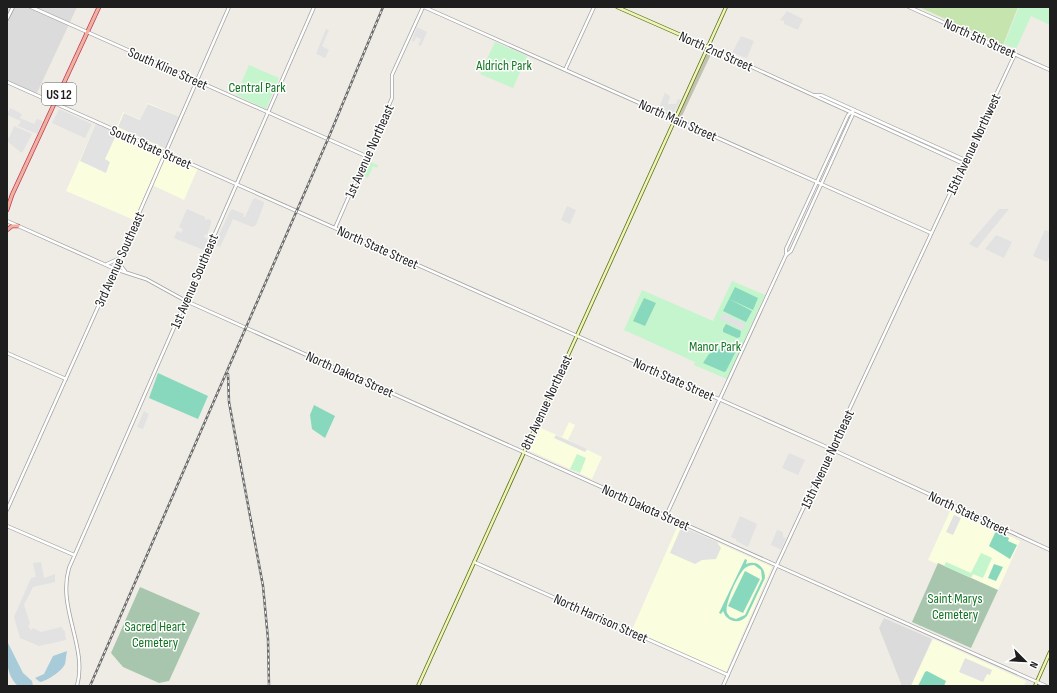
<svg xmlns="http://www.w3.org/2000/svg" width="1057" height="693" font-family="'Sofia Sans Condensed',sans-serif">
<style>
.residential{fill:#dcdbdb}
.education{fill:#fbfddf}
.construction{fill:#c1c2b1}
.grass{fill:#c6e5ae}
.cemetery{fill:#a8c6ae}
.park{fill:#c5f5cc}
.pitch{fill:#88d8be;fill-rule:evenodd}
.parking{fill:#e2e2e2}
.water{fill:#a8cbd9}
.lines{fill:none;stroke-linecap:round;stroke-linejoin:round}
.tertiary-casing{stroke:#a2a2a2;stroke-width:4}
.secondary-casing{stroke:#5d6e0d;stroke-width:4}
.trunk-casing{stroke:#ce315c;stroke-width:4.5}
.tertiary{stroke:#fff;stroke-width:2.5}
.secondary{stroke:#eef5bc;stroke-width:2.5}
.trunk{stroke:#eab49f;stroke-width:3}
.rail-casing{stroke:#6c6c6c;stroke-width:2.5}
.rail{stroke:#fff;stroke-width:1;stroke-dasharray:3;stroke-linecap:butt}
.labels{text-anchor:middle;stroke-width:3;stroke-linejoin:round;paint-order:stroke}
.shield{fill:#fff;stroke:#626262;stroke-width:1}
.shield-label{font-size:13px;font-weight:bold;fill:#1e1e1e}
.street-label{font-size:14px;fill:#1e1e1e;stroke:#fff}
.park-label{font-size:14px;fill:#137522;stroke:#fff}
</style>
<rect width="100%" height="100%" fill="#eeece5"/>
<g class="residential">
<polygon points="7,7 77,7 36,95 7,82"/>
<polygon points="884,618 932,639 911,686 902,686 879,628"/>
</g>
<g class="education">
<polygon points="148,103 180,117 165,152 198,168 184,200 150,184 134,220 66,191 96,123 115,132 123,112 141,120"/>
<polygon points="569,422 575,425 568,440 602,457 592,479 528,450 538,427 562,437"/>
<polygon points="951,509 1020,541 998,590 928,560"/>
<polygon points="678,525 772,567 726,672 632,630"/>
<polygon points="933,639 1026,681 1024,686 911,686"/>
</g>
<polygon class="construction" points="705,50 712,52 681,118 675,115"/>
<polygon class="grass" points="919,7 1018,7 1003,45"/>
<g class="cemetery">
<polygon points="938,563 998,590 971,648 912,622"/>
<polygon points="140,587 200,613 169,681 159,683 123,667 111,653"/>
</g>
<g class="park">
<polygon points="1019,7 1050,7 1050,25 1031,16 1016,49 1004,44"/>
<polygon points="495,42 527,56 513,88 480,74"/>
<polygon points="249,65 279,78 266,109 236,95"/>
<polygon points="368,161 378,165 377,168 373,166 368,178 362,175"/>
<polygon points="732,281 765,295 727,379 694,365 695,362 624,330 642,290 713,321"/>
<polygon points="577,454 586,458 580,473 570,469"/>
<polygon points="981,553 992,558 983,578 973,574 971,578 944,566 946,562 971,573"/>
</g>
<g class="pitch">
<polygon points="735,287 758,298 753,310 729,299"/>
<polygon points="644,298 656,303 645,326 633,321"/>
<polygon points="729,299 752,311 746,322 723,311"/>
<polygon points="726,324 741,331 740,337 737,338 723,332 723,329"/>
<polygon points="722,348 736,351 726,371 724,372 703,363 709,354"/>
<polygon points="158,373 208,396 198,419 149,398"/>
<polygon points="314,405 335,416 325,438 312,429 310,415"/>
<polygon points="997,532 1009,538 1008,541 1017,545 1010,559 989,546 995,533"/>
<path d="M745,559L747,560L746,564C757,560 765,567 765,578L747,616C739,625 727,622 723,611L721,614L719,613ZM754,565L761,570L762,579L745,615L736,619L730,617L727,613C724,605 738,574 745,568C748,566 750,565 754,565Z"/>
<polygon points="994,564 1003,567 996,581 988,578"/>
<polygon points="745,571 760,579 743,613 728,606"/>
<polygon points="927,671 946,681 944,686 918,686 925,672"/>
</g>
<g class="parking">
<polygon points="787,11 803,19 798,30 784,24 784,21 780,20"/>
<polygon points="417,27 427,32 421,46 418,45 421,39 416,37 414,42 412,41"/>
<polygon points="326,29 329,30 322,46 329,50 325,58 316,54"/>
<polygon points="741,36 754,41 747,58 732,53"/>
<polygon points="665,93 670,96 668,104 676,104 678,99 681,100 673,114 659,108"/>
<polygon points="148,104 180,117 166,149 118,127 124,113 140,120"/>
<polygon points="10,108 22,114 20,118 34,124 37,119 43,121 37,134 18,126 21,121 7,115"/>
<polygon points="59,109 92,124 85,138 52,123"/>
<polygon points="96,123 117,133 105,159 110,162 106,173 80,161"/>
<polygon points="14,126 32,134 22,153 7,141 7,137 9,138"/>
<polygon points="255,198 264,202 264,204 256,225 252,227 233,219 220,247 215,244 230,211 232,209 244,214 243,217 245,217 253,199"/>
<polygon points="567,206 576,210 570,224 561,220"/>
<polygon points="187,209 205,217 205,220 208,219 211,220 211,223 207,235 205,234 204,237 208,239 204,250 174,238 177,231 181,233 183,229 179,227"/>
<polygon points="999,209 1009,209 977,248 969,244"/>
<polygon points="1045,230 1050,232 1050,255 1047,262 1033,256"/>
<polygon points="996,235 1012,242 1004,258 985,249"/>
<polygon points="723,313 746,324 743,330 720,319"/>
<polygon points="144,411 149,414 143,429 137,427"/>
<polygon points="556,435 587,449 585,452 554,438"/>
<polygon points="789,453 805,460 798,475 782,468"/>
<polygon points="954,515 961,518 953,535 946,532"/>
<polygon points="740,516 757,524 748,547 736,541 736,539 731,537"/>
<polygon points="687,529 717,542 721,548 716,559 702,560 695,564 670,553 680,530"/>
<polygon points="777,530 783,532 783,537 786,538 781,550 771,545"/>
<polygon points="41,562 44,578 55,574 55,582 33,587 24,605 30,624 28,626 31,630 33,628 41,632 61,627 65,632 66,640 39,646 20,638 14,617 31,578 36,577 33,563"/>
<polygon points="965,658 992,670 990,675 987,674 983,682 959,672"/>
</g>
<g class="water">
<path d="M7,641L23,673L32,681L33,686H18C5,674 7,657 7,641Z"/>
<path d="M67,651C66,655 66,660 65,664C62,671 47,681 40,682L35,678L44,674L53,656Z"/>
</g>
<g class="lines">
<defs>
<g id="tertiary">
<polyline points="31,7 366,156"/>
<polyline points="424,7 931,233"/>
<polyline points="909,7 1050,70"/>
<polyline points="7,19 13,7"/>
<polyline points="708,47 964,164"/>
<polyline points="565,70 594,7"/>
<polyline points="7,82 831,449 1050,550"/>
<polyline points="815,95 821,95 965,160"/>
<polyline points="7,221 115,269 146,279 186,301 1046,686"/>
<polyline points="335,228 392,98 392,75 423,7"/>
<polyline points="786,255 791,251 853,114"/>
<polyline points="119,260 120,265 125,271"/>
<polyline points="107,264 118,259"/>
<polyline points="7,353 66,379"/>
<polyline points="7,510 106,289 229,7"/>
<polyline points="666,516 786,255 786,249 848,115 854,110"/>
<polyline points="7,526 74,555"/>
<polyline points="474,562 728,675"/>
<path d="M77,686C88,647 57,608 69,568L314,7"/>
<polyline points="723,686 774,571 1015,54"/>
</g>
<g id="secondary">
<polyline points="617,7 708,47"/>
<polyline points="418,686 726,7"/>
<polyline points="1035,686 1050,652"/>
</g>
<g id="trunk">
<polyline points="7,210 12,195 99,7"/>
<polyline points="7,230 12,226 18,226"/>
</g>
</defs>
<use href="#tertiary" class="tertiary-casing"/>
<use href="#secondary" class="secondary-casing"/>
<use href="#trunk" class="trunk-casing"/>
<use href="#tertiary" class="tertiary"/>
<use href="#secondary" class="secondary"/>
<use href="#trunk" class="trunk"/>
<defs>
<g id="rail">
<polyline points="228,374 229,402 263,586 268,639 269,686"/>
<polyline points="90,686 328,139 383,7"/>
</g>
</defs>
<use href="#rail" class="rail-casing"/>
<use href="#rail" class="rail"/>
</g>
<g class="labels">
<rect class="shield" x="42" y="83" width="34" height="22" rx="3"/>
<g class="shield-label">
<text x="59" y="99">US 12</text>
</g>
<g class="street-label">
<text transform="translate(980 38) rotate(24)" y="5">North 5th Street</text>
<text transform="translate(716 51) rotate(24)" y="5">North 2nd Street</text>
<text transform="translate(168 68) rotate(24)" y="5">South Kline Street</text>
<text transform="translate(678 120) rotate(24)" y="5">North Main Street</text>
<text transform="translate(973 144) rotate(-65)" y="5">15th Avenue Northwest</text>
<text transform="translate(151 147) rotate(24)" y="5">South State Street</text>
<text transform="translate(369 151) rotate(-66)" y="5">1st Avenue Northeast</text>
<text transform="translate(378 247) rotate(24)" y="5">North State Street</text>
<text transform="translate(119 259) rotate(-66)" y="5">3rd Avenue Southeast</text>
<text transform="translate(194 281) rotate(-67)" y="5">1st Avenue Southeast</text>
<text transform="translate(350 374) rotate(24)" y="5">North Dakota Street</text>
<text transform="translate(674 379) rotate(24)" y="5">North State Street</text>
<text transform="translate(546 402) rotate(-65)" y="5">8th Avenue Northeast</text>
<text transform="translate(827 459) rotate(-65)" y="5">15th Avenue Northeast</text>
<text transform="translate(646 507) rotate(24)" y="5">North Dakota Street</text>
<text transform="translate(969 513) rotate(25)" y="5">North State Street</text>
<text transform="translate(601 618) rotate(24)" y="5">North Harrison Street</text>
</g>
<g class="park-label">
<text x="504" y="70">Aldrich Park</text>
<text x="257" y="92">Central Park</text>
<text x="715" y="351">Manor Park</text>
<text x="955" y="603">Saint Marys<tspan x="955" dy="16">Cemetery</tspan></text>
<text x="155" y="631">Sacred Heart<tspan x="155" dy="16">Cemetery</tspan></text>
</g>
</g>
<rect width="1057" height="693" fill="none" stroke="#1e1e1e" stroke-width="16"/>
<g transform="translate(1025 661) rotate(114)" stroke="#ffffff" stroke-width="3" paint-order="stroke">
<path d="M0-3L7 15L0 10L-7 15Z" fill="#1e1e1e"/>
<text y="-6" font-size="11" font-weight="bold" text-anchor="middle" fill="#1e1e1e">N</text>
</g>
</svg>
